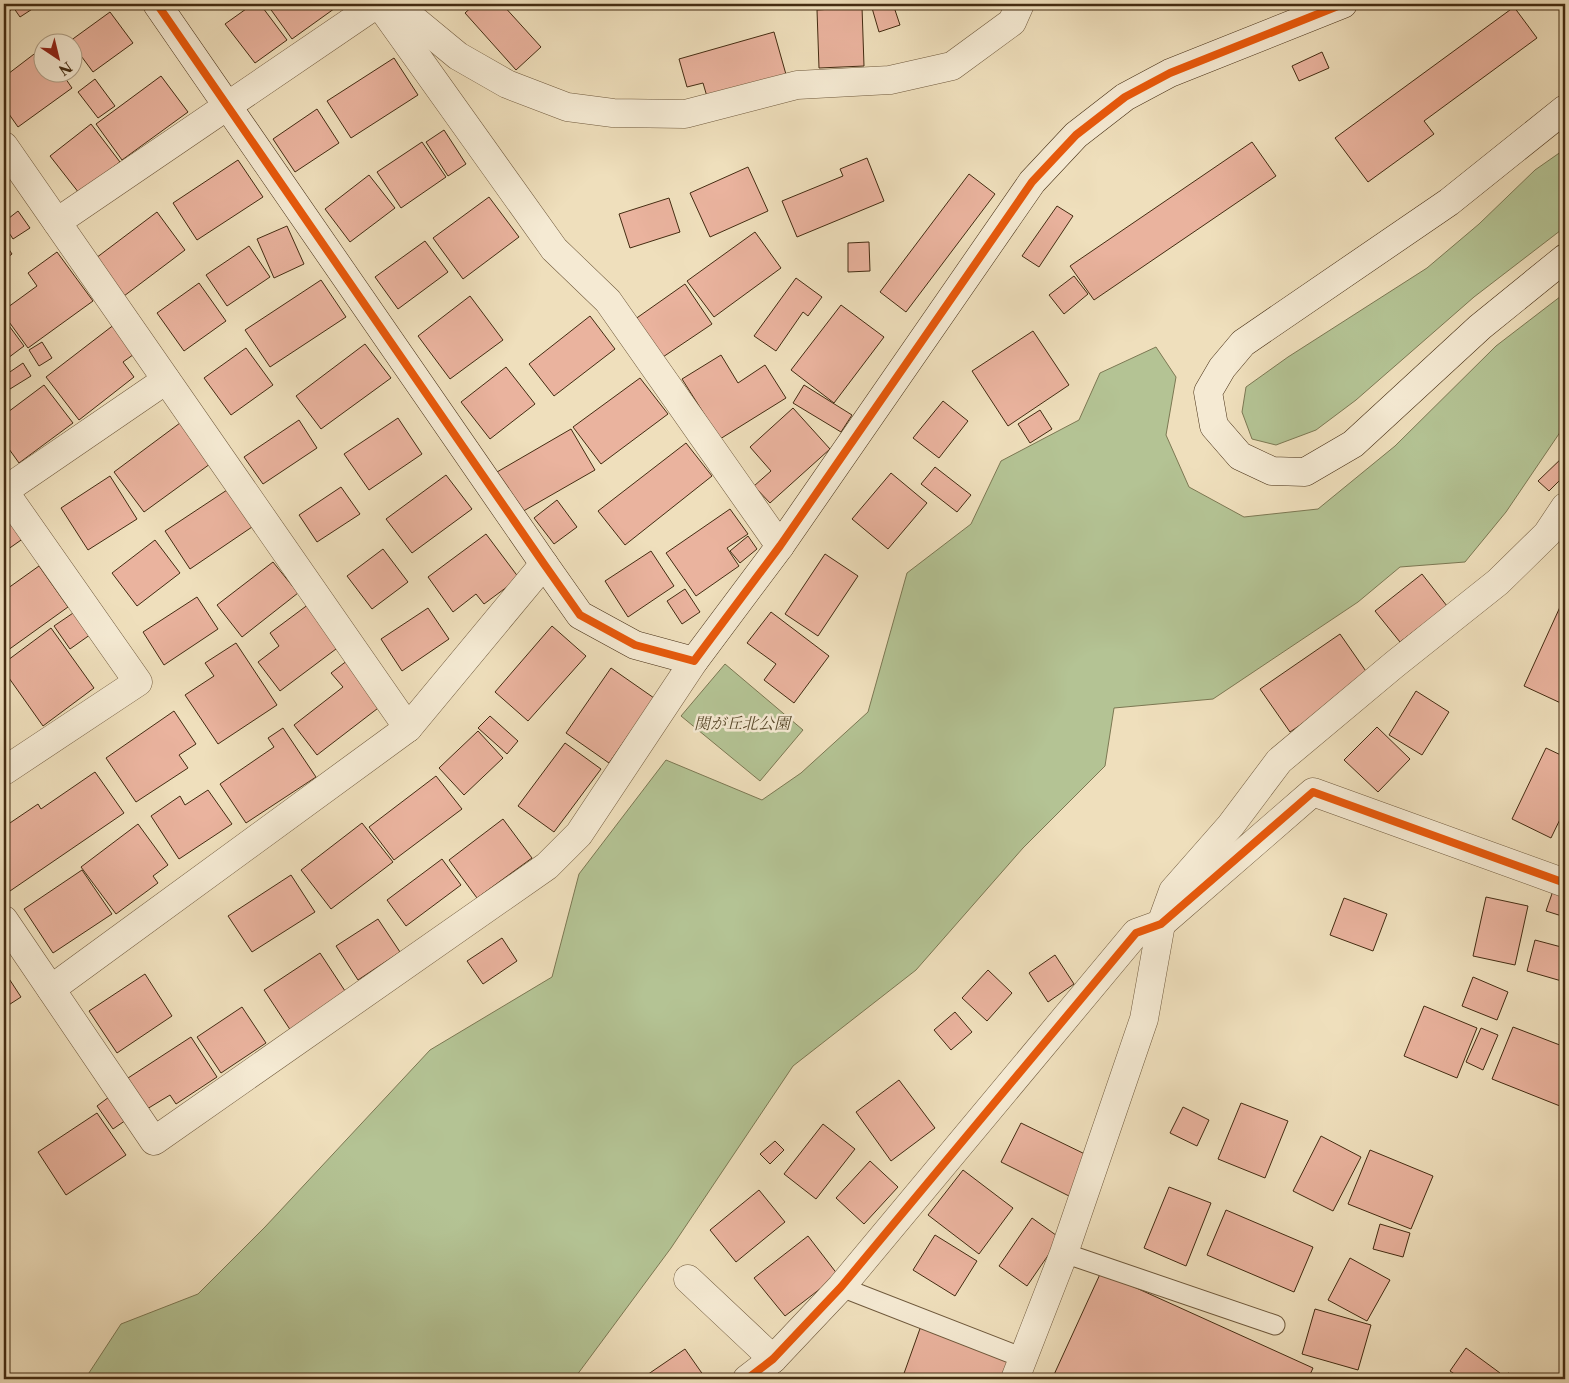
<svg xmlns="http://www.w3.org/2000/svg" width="1569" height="1383" font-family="'Libre Caslon Text','Noto Serif JP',serif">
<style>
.green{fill:#b4c394;stroke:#7c7853}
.building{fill:#eab39e;stroke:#442c12}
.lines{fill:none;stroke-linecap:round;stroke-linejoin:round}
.lane-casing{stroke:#6f593c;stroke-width:21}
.street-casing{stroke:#6f593c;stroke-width:29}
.secondary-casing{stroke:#442c12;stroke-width:29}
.lane{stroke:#f5ead3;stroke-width:19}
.street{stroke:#f5ead3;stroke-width:28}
.secondary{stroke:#f5ead3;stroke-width:28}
.cycleway-casing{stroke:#f5ead3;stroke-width:11}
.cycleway{stroke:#e8590c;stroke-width:8}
.labels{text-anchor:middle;stroke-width:5;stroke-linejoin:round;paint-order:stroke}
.park-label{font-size:16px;font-style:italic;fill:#5a4a2c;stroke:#f5ead3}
</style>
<rect width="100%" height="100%" fill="#efdfbc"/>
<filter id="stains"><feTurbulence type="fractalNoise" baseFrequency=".004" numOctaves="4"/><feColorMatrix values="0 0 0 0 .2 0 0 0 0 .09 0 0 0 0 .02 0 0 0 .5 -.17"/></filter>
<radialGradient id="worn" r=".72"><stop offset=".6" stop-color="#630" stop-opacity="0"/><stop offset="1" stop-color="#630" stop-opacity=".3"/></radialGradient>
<g class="green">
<polygon points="1565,149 1565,227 1474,297 1356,400 1316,430 1276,445 1252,439 1242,412 1246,387 1288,357 1427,268 1479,224 1535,170"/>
<polygon points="1565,293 1565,425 1506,512 1465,562 1400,567 1358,602 1213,699 1114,708 1105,766 1023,848 916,970 793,1066 671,1248 574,1379 85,1379 121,1324 198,1294 265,1227 430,1050 552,977 579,874 666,760 762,800 801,773 868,712 907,573 971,524 1001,461 1079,420 1100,373 1156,347 1176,377 1166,435 1189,487 1244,517 1318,509 1395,446 1496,346"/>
<polygon points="725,664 803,730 760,781 681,716"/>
</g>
<g class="building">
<polygon points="4,4 7,4 11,10 4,15"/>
<polygon points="11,4 40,4 20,17"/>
<polygon points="253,4 260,4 287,40 255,63 225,24"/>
<polygon points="273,4 336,4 338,6 292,39 269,7"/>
<polygon points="475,4 502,4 541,47 516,70 465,13"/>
<polygon points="885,4 893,4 900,25 879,32 872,8"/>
<polygon points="862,7 864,66 819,68 817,10"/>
<polygon points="1514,7 1537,38 1424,121 1434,134 1368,182 1335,138"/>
<polygon points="110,12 133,43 93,72 70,41"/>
<polygon points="774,32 787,78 708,100 703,83 687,87 679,59"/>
<polygon points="42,48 42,72 61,72 72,88 18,127 4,107 4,77"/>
<polygon points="1322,52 1329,68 1299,81 1292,66"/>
<polygon points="394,58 418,95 351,138 327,101"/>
<polygon points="161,76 188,112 122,160 96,124"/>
<polygon points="95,79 115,106 98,118 78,92"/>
<polygon points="317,109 339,143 295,172 273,139"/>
<polygon points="91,124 120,162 79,193 50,156"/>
<polygon points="444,130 466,164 448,176 426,142"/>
<polygon points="422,142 446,177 401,208 377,172"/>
<polygon points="1252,142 1276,176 1094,300 1070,266"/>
<polygon points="867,158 884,201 797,237 782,201 843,176 840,169"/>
<polygon points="238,160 263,197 197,240 173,203"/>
<polygon points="748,167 768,211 710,237 690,193"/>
<polygon points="969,174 995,194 906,312 880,292"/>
<polygon points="369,175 395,208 350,242 325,209"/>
<polygon points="489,197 519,237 463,279 433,238"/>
<polygon points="669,198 680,232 630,248 619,214"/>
<polygon points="1057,206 1073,216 1039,267 1022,256"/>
<polygon points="18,211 30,228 13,239 4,225 4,222"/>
<polygon points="157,212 185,250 124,296 96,258"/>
<polygon points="287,226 304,264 274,278 257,239"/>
<polygon points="755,232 781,268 714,317 687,281"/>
<polygon points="425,241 448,272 398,309 375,277"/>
<polygon points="4,242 12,254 4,260"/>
<polygon points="869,242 870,271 848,272 848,243"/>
<polygon points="249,246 270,277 227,306 206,275"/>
<polygon points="57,252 93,301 28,348 4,315 4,310 37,286 28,273"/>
<polygon points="1074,276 1088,294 1064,314 1049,295"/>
<polygon points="796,278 822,297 808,316 803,312 776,351 754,336"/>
<polygon points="321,280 346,317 270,367 245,330"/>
<polygon points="199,283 226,321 184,351 157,313"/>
<polygon points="685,284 712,324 657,361 631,322"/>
<polygon points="470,296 503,340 450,379 418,336"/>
<polygon points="841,305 884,337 834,403 791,370"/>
<polygon points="590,316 615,349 554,396 529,364"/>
<polygon points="4,319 24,346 4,361"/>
<polygon points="115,324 137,352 123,362 134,377 79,420 46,377"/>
<polygon points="1033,331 1069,385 1008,426 972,371"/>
<polygon points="42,342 52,358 39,366 29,350"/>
<polygon points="365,344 391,378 321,429 296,396"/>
<polygon points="246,348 273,385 231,415 204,378"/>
<polygon points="721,355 738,383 765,365 786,398 720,439 682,379"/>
<polygon points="23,363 31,376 10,389 4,379 4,376"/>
<polygon points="506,367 535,404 490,439 461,402"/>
<polygon points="640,378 668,414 601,464 573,427"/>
<polygon points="44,385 73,423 19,463 4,442 4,415"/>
<polygon points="804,385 852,415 841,432 793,403"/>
<polygon points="943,401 968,421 939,458 913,438"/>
<polygon points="793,408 830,449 770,503 754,486 771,471 750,447"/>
<polygon points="1040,410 1052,429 1030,443 1018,424"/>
<polygon points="398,418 422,454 369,490 344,454"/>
<polygon points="299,420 317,448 263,484 244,457"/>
<polygon points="180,423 210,464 144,512 114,472"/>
<polygon points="571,429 595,470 520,513 497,472"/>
<polygon points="686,443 712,476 625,545 598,511"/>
<polygon points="1565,455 1565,475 1549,491 1538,481"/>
<polygon points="935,467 971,495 957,512 921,484"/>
<polygon points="891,473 927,503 888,549 852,519"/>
<polygon points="446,475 472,509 412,553 386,519"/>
<polygon points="110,476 137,519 88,550 61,508"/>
<polygon points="341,487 360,514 317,542 299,515"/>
<polygon points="227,490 252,527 190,569 165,531"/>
<polygon points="557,500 577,527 554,544 534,518"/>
<polygon points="730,509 748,534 727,548 739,566 696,596 666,553"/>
<polygon points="4,511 24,538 4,552"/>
<polygon points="486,534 519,578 484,604 476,594 453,612 428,577"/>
<polygon points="748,536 757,549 740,563 730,551"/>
<polygon points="155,540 180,573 137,606 112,573"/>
<polygon points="383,549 408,582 372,609 347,576"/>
<polygon points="651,551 674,586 628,617 605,581"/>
<polygon points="825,554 858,576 818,636 785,614"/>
<polygon points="273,562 298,593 242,637 217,605"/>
<polygon points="39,566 68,607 4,653 4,591"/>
<polygon points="1422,574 1447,606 1400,642 1375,611"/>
<polygon points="685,589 700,612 682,624 667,601"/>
<polygon points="1565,596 1565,705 1524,686"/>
<polygon points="197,597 218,629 164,665 143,632"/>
<polygon points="309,604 340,646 280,691 258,662 279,646 270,633"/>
<polygon points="428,608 449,639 402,671 381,639"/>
<polygon points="79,609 94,632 70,649 54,626"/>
<polygon points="771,612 829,656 794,703 764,680 776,664 747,643"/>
<polygon points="552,626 586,656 528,721 495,692"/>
<polygon points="51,628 94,688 43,726 4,671 4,663"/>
<polygon points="1340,634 1370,677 1290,732 1260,689"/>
<polygon points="236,643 277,705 218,744 185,695 214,676 205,663"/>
<polygon points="352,657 386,702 317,755 294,725 343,687 331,673"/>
<polygon points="611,668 654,698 609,763 566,733"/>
<polygon points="1416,691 1449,712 1422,755 1389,735"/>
<polygon points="174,711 196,744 179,755 188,768 136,802 106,758"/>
<polygon points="490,716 518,741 507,754 478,728"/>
<polygon points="1377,727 1410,759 1378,792 1344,760"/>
<polygon points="283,728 316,777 246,823 220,784 274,747 268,738"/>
<polygon points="478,731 503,758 464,795 439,768"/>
<polygon points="565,743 601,769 554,832 518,806"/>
<polygon points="1546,748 1565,757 1565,809 1551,838 1512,819"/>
<polygon points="95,772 124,813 10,891 4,881 4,827 38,804 41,809"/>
<polygon points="436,776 462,809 394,860 369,827"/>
<polygon points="208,790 232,824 179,859 151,816 180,796 185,805"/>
<polygon points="503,819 532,858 477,898 449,860"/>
<polygon points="362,823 393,862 331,909 301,870"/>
<polygon points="138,824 168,865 153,876 158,883 116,914 81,867"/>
<polygon points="442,859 461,885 406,926 387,900"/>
<polygon points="82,870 112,914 53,953 24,909"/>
<polygon points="291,875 315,912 252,952 228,916"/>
<polygon points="1555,885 1565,889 1565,917 1546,911"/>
<polygon points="1486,897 1528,906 1515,965 1473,956"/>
<polygon points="1344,898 1387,914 1373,951 1330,935"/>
<polygon points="378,919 400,952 358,980 336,946"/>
<polygon points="502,938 517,961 483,984 467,961"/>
<polygon points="1535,940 1565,948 1565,982 1527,971"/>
<polygon points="320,953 349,997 293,1034 264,990"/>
<polygon points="1055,955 1074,984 1048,1002 1029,973"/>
<polygon points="988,970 1012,993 987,1021 962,998"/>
<polygon points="4,971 21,997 4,1008"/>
<polygon points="145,974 172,1016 117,1053 89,1011"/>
<polygon points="1473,977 1508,992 1497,1020 1462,1006"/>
<polygon points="1424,1006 1477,1028 1457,1078 1404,1056"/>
<polygon points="242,1007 266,1043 221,1073 197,1037"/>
<polygon points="955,1012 972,1032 951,1050 934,1030"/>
<polygon points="1513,1027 1565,1047 1565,1108 1492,1079"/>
<polygon points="1481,1028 1498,1035 1483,1070 1466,1062"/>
<polygon points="191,1037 217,1077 176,1104 170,1095 147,1109 128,1078"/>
<polygon points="899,1080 935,1128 891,1161 856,1112"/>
<polygon points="113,1094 129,1118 113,1129 97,1106"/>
<polygon points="1241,1103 1288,1121 1265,1178 1218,1159"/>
<polygon points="1183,1107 1209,1120 1197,1146 1170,1133"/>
<polygon points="97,1113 126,1155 66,1195 38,1152"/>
<polygon points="1021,1123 1091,1157 1071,1197 1001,1162"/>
<polygon points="823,1124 855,1149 816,1199 784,1174"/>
<polygon points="1321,1136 1361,1157 1333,1211 1293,1191"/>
<polygon points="775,1141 784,1150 770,1164 760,1154"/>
<polygon points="1370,1150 1433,1176 1411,1229 1348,1204"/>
<polygon points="870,1161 898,1187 864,1224 836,1198"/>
<polygon points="963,1170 1013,1208 979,1254 928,1215"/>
<polygon points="1169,1187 1211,1203 1186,1266 1144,1248"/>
<polygon points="759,1190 785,1222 736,1262 710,1230"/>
<polygon points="1226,1210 1313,1247 1294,1292 1207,1255"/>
<polygon points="1032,1218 1060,1238 1027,1286 999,1266"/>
<polygon points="1380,1224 1410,1233 1403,1257 1373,1249"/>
<polygon points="935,1235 977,1261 955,1296 913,1270"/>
<polygon points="808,1236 838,1275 785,1316 754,1278"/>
<polygon points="1350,1258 1390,1280 1367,1321 1328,1300"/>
<polygon points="1101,1272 1313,1368 1308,1379 1052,1379"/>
<polygon points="1315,1309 1371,1325 1358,1370 1302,1354"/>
<polygon points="922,1323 1016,1358 1008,1379 902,1379"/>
<polygon points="1466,1348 1500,1373 1495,1379 1462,1379 1450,1371"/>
<polygon points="685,1349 706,1379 641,1379"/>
<polygon points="1508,1373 1525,1379 1506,1379"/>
</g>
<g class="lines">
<defs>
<g id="lane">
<polyline points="1064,1253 1275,1325"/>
<polyline points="841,1287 1023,1358"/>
</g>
<g id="street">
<polyline points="395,4 458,56 507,84 567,107 613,113 685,114 797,85 890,80 952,66 1012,22 1020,4"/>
<polyline points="380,5 554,249 608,301 780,546"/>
<polyline points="4,146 408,728"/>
<polyline points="57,222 377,4"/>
<polyline points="4,491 138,682 4,771"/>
<polyline points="4,491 166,380"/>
<polyline points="4,920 154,1141 547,866 579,834 694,661"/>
<polyline points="51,989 408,728 544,564"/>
<polyline points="688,1279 773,1359"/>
<polyline points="747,1379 773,1359 841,1287 1136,933 1161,924 1313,792 1565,883"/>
<polyline points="1015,1379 1064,1253 1144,1019 1161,924 1173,891 1231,825 1279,761 1395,664 1498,582 1547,534 1565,507"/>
</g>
<g id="secondary">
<polyline points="157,4 544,564 580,615 635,645 694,661 780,546 1032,182 1076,135 1125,97 1170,73 1343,4"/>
<polyline points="1565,109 1449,202 1243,343 1222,368 1208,392 1214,426 1240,456 1272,471 1305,472 1353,444 1480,327 1565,258"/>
</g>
</defs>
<use href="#lane" class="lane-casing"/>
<use href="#street" class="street-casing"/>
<use href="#secondary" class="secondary-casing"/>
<use href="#lane" class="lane"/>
<use href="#street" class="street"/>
<use href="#secondary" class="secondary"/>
<defs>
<g id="cycleway">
<polyline points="157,4 544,564 580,615 635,645 694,661 780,546 1032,182 1076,135 1125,97 1170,73 1343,4"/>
<polyline points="747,1379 773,1359 841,1287 1136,933 1161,924 1313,792 1565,883"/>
</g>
</defs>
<use href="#cycleway" class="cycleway-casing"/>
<use href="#cycleway" class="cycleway"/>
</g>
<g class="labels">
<g class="park-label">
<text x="742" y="729">関が丘北公園</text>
</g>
</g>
<rect width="1569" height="1383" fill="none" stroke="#efdfbc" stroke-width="20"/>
<rect x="5" y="5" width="1559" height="1373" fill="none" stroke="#442c12" stroke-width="2.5"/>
<rect x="10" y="10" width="1549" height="1363" fill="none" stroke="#442c12"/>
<g transform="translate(58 58) rotate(145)"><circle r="24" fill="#f5ead3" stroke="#ae9e86"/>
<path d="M0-4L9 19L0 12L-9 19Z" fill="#8f2418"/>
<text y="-8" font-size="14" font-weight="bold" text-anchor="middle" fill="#442c12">N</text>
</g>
<rect width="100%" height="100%" filter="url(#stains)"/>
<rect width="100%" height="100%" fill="url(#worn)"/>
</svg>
